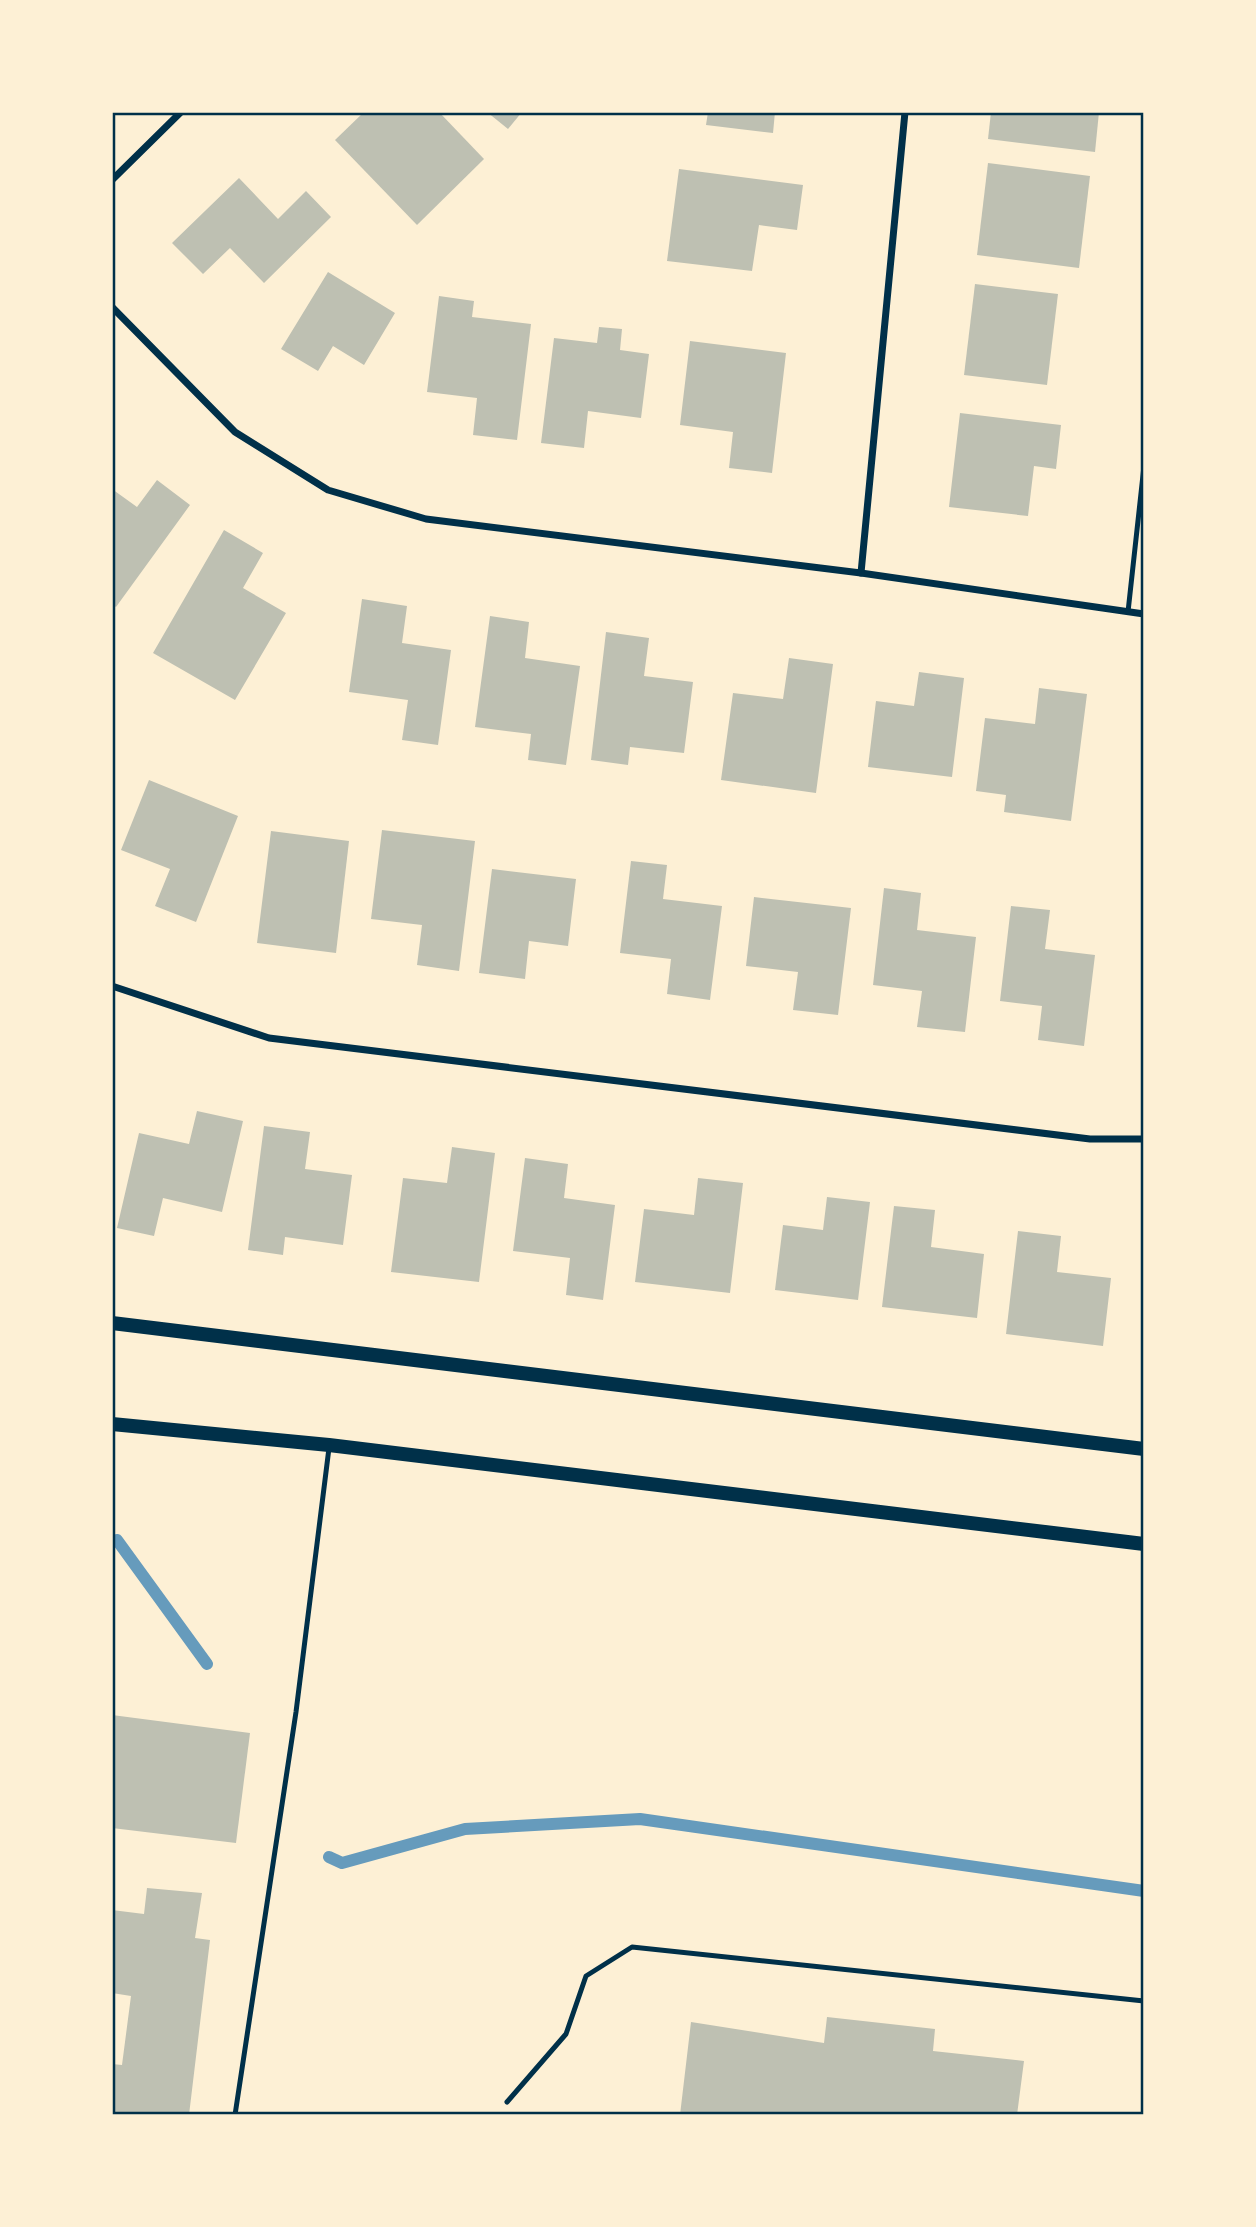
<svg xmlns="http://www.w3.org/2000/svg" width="1256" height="2227" font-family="Helvetica,sans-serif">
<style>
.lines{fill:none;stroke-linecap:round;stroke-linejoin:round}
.stream{stroke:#669bbc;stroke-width:12}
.building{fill:#bec0b2}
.service{stroke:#003049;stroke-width:5}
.minor{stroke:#003049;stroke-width:7}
.secondary{stroke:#003049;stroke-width:14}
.neatline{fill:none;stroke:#003049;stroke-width:2.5}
</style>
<rect width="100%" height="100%" fill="#fdf0d5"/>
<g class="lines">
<g class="stream">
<polyline points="117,1540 207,1664"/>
<polyline points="329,1857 342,1863 465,1829 640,1819 1144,1891"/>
</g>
</g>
<g class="building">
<polygon points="364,112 439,112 484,159 417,225 335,140"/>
<polygon points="487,112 522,112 508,129"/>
<polygon points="708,112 775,112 773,133 706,125"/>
<polygon points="991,112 1099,112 1095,152 988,139"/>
<polygon points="988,163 1090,176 1079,268 977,255"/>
<polygon points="679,169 803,185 797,230 759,225 752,271 667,261"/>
<polygon points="239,178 278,219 306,191 331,217 264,283 230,248 203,274 172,243"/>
<polygon points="328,272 395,313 364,365 333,346 318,371 281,349"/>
<polygon points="975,284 1058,294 1047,385 964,375"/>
<polygon points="439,296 474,301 472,317 531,324 517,440 473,435 477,398 427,392"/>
<polygon points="599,327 622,329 620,350 649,354 641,418 588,411 584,448 541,443 554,338 597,343"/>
<polygon points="690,341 786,353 772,473 729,468 733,432 680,425"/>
<polygon points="960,413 1061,425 1056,469 1034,466 1028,516 949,507"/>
<polygon points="157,480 190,505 116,607 112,604 112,489 137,507"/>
<polygon points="224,530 263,553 243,588 286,613 235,700 153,653"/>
<polygon points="362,599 407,606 402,643 451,650 438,745 402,740 408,700 349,692"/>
<polygon points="490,616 529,622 525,658 580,666 566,765 528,760 531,734 475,727"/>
<polygon points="606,632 649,638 644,676 693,682 684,753 630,747 628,765 591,760"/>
<polygon points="789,658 833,664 816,793 721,780 733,693 783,699"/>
<polygon points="919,672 964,678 952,777 868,767 876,701 914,706"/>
<polygon points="1039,688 1087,694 1071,821 1004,812 1006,795 976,791 985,718 1035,724"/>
<polygon points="149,780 238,816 196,922 155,906 170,869 121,850"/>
<polygon points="382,830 475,841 459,971 417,965 422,925 371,919"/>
<polygon points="271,831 349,841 336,953 257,943"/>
<polygon points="631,861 667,865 663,899 722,906 710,1000 667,994 671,959 620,953"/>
<polygon points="492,869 576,879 568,946 529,941 525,979 479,973"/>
<polygon points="884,888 921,893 917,930 976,937 965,1032 917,1027 922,991 873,985"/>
<polygon points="754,897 851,908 838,1015 793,1010 798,972 746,966"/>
<polygon points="1011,906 1050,910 1045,949 1095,955 1084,1046 1038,1040 1042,1006 1000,1001"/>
<polygon points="197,1111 243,1121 222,1212 163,1198 154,1236 117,1228 139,1133 189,1144"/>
<polygon points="264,1126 310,1132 305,1169 352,1175 343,1245 285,1237 283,1255 248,1250"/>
<polygon points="452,1147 495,1153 479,1282 391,1272 403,1178 447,1183"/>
<polygon points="525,1158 568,1164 564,1198 615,1205 603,1300 566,1295 570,1258 513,1251"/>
<polygon points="698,1178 743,1183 730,1293 635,1282 644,1209 694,1215"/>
<polygon points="827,1197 870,1202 858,1300 775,1290 783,1225 823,1230"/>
<polygon points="894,1206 935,1210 931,1247 984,1254 977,1318 882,1307"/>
<polygon points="1018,1231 1061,1236 1057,1272 1111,1278 1103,1346 1006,1334"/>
<polygon points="112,1715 250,1733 236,1843 112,1828"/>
<polygon points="147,1888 202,1893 195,1938 210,1940 189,2115 112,2115 112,2064 122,2065 131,1996 112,1993 112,1910 144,1914"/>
<polygon points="827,2017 935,2029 933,2051 1024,2061 1017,2115 680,2115 691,2022 824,2043"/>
</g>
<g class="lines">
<g class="service">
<polyline points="1128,612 1144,466"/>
<polyline points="507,2102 566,2034 586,1976 632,1947 1144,2001"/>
<polyline points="235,2115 296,1712 329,1448"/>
</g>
<g class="minor">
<polyline points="112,180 181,112"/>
<polyline points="112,307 235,432 328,490 426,519 861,573 1144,614"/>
<polyline points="861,573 905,112"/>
<polyline points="112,986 269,1038 1090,1139 1144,1139"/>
</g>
<g class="secondary">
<polyline points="112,1323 1144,1449"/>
<polyline points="112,1424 329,1445 1144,1544"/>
</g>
</g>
<rect width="1256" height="2227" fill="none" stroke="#fdf0d5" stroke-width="228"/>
<rect x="114" y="114" width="1028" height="1999" class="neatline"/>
</svg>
